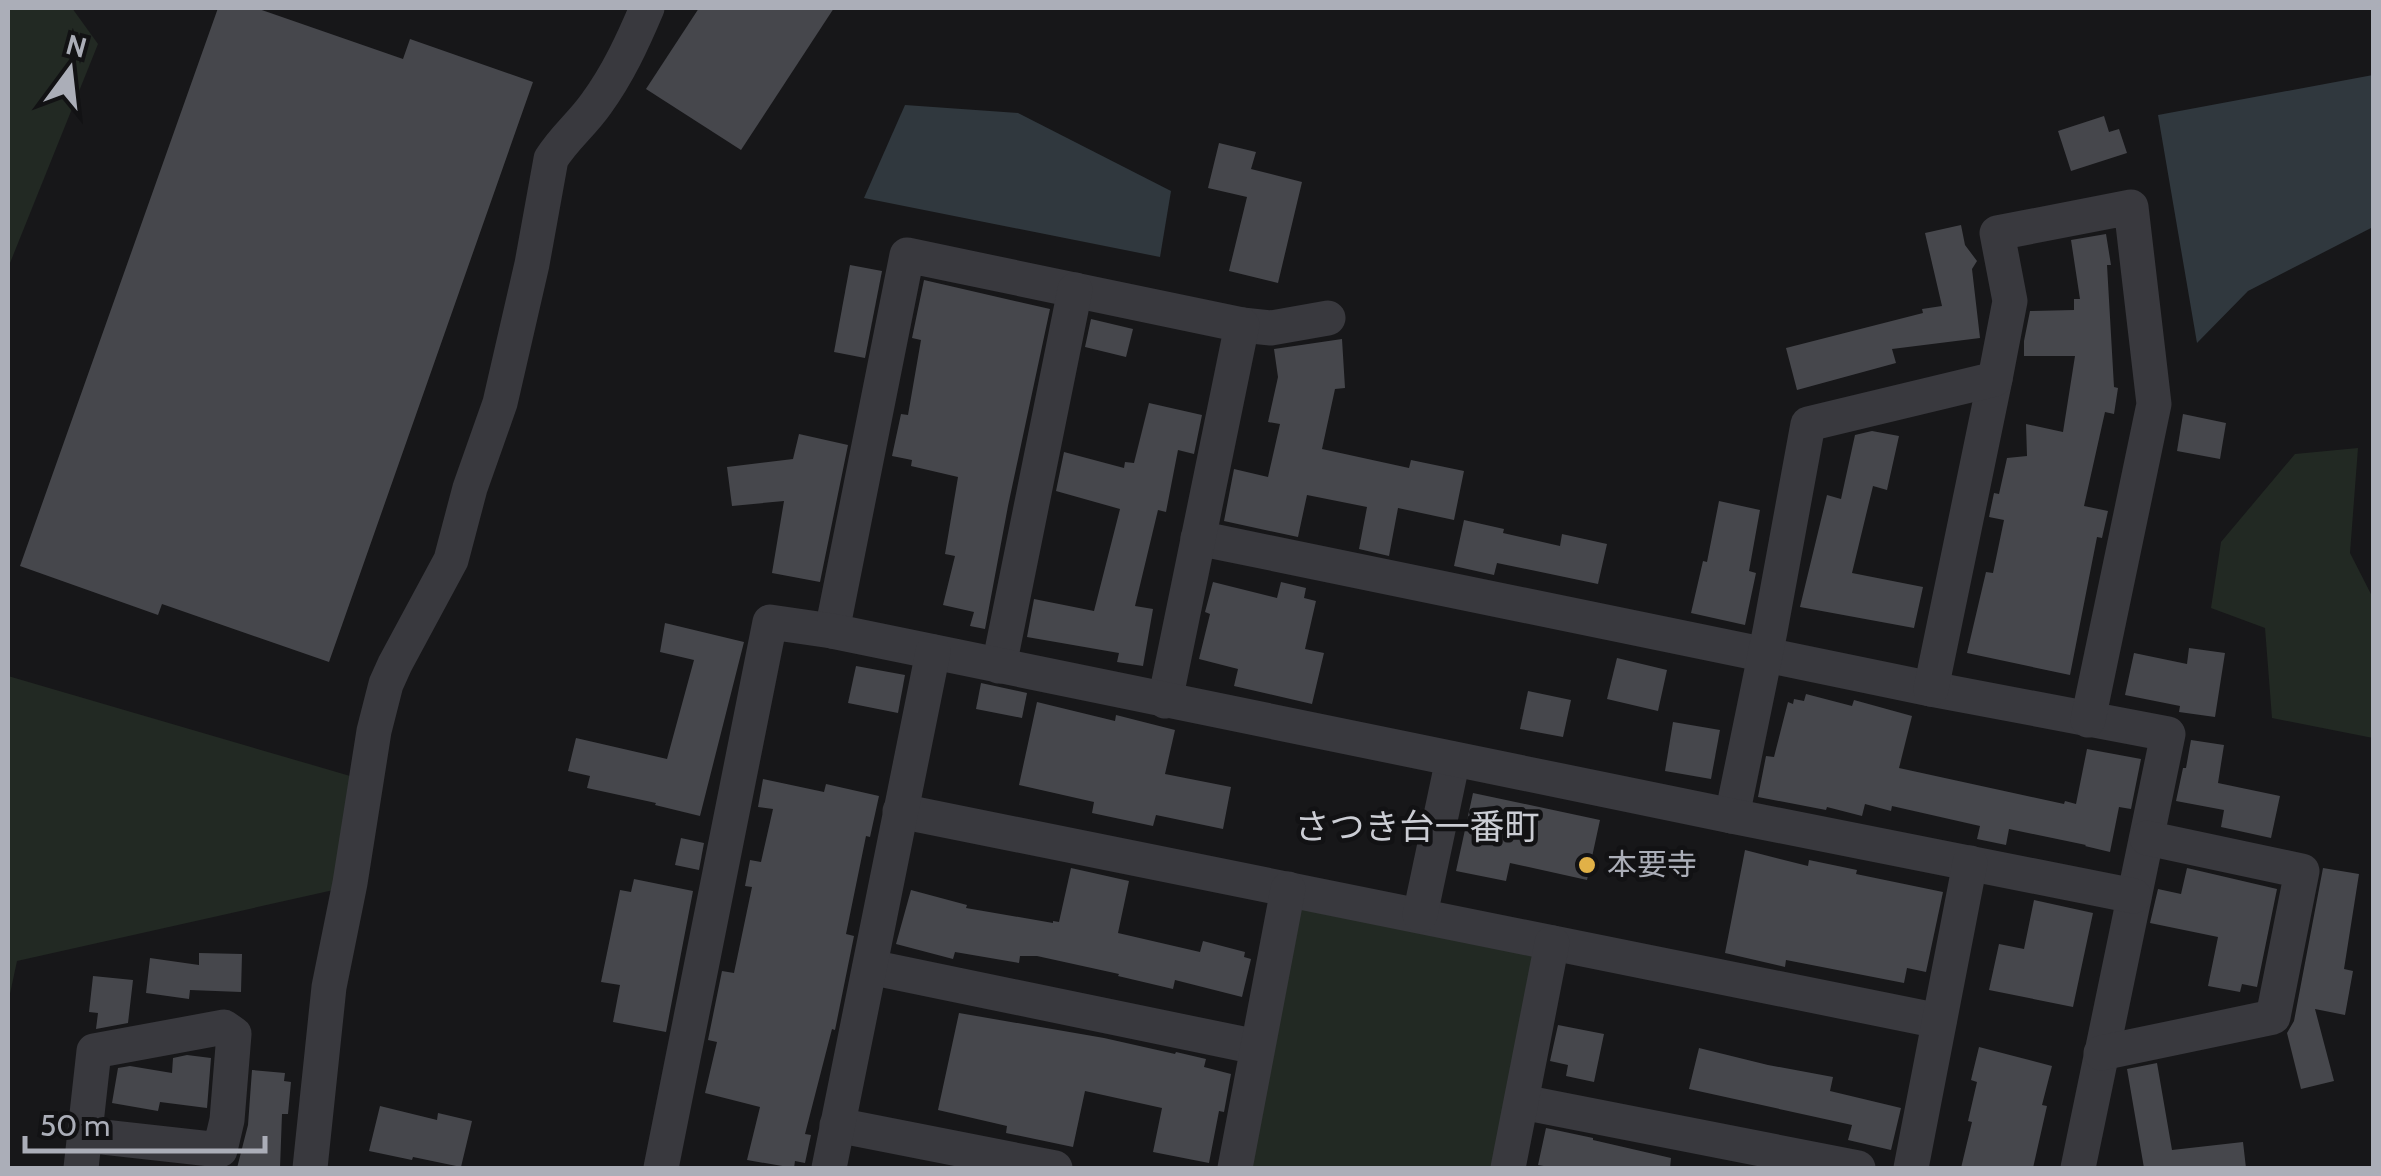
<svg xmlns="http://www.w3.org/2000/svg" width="2381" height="1176" font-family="Cabin,'Noto Sans JP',sans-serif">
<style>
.green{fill:#222923}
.water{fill:#30383e}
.building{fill:#46474c}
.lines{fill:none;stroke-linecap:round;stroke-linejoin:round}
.minor{stroke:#39393e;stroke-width:35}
.poi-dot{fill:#e1b147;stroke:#121214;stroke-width:4}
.labels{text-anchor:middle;stroke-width:9;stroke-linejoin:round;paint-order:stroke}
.poi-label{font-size:30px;fill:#abaeb8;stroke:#121214;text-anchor:start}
.quarter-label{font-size:35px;fill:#cbcdd4;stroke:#121214}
</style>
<rect width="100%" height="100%" fill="#171719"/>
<g class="green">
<polygon points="8,8 72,8 98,44 8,268"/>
<polygon points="2358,448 2350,553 2373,598 2373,738 2272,718 2265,628 2211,608 2221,542 2295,454"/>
<polygon points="8,676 357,778 338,889 17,961 8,1003"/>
<polygon points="1309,904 1528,952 1539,961 1498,1168 1245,1168 1295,911"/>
</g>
<g class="water">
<polygon points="2373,75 2373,227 2248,291 2197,343 2158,115"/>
<polygon points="905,105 1018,113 1171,191 1160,257 864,198"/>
</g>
<g class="building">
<polygon points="218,8 256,8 403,59 410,39 533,82 329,662 162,604 158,615 20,566"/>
<polygon points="699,8 834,8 741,150 646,89"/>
<polygon points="2104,116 2109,132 2119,129 2127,153 2071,171 2058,131"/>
<polygon points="1219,143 1256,152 1251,169 1302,182 1278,283 1229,271 1247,197 1208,188"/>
<polygon points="1961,225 1965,245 1977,261 1972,269 1980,338 1892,349 1896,363 1797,390 1786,348 1923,313 1922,309 1942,306 1925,233"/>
<polygon points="2106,234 2111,265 2107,265 2114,387 2118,388 2114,414 2105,412 2084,506 2108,511 2102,538 2097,537 2070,675 1967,653 1986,572 1993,573 2004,520 1989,517 1994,493 1999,494 2007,458 2027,456 2026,424 2063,432 2075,356 2024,356 2024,341 2030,311 2074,310 2074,299 2080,299 2071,240"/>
<polygon points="850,265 882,271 865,358 834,352"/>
<polygon points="924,280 1050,309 1008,506 985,629 970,626 974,612 943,605 955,556 945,554 958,477 911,466 912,460 892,456 901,414 908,415 921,340 912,338"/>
<polygon points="1091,319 1133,329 1126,357 1085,347"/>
<polygon points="1342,339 1345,388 1335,389 1322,449 1409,468 1411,460 1464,471 1454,520 1398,508 1389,556 1359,549 1367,507 1307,495 1298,537 1224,521 1234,469 1268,477 1280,424 1268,422 1278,377 1274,349"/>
<polygon points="1149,403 1202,415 1194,454 1178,450 1166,512 1158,510 1135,606 1153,609 1143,666 1117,662 1119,653 1027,637 1034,599 1094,611 1120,509 1056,491 1064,452 1124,468 1125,462 1134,463"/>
<polygon points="2183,414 2226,423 2220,459 2177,451"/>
<polygon points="1872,431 1899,436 1887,490 1873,486 1852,573 1923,587 1914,628 1800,607 1827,495 1841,499 1855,435"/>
<polygon points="799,434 848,445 820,582 772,573 784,501 732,506 727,467 793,459"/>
<polygon points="1719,501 1760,510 1749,571 1756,573 1745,625 1691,613 1703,561 1707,562"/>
<polygon points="1464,520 1504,529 1503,533 1560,546 1562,534 1607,544 1598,584 1497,563 1494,575 1454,566"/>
<polygon points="1213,582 1277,598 1281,582 1306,588 1304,598 1316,601 1305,649 1324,653 1312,704 1234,686 1238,669 1199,659 1210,614 1205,612"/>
<polygon points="665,623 744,642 700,816 655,805 656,803 587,788 590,776 568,771 576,738 667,759 694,660 660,652"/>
<polygon points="2189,648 2225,653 2215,717 2179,712 2180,706 2125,695 2134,653 2187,664"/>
<polygon points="1617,658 1667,670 1658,711 1607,699"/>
<polygon points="856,666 905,675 898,713 848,703"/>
<polygon points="981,683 1027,693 1022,718 976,709"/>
<polygon points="1528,691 1571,700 1563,737 1520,729"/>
<polygon points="1806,694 1852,706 1854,700 1912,716 1899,768 2064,804 2065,801 2076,804 2087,749 2141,759 2131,809 2119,807 2110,852 2085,846 2086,845 2009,829 2006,845 1977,839 1980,826 1892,806 1891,811 1865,804 1862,816 1827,807 1826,810 1758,797 1766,756 1774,757 1788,702 1793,704 1794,699 1804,701"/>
<polygon points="1037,702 1115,721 1116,715 1175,730 1165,774 1231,787 1223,829 1156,815 1153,826 1092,813 1094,802 1019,785"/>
<polygon points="1673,722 1720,730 1711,779 1665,771"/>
<polygon points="2191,740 2224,745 2218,783 2280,796 2271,838 2221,827 2224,810 2176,801 2183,768 2186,768"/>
<polygon points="763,779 824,792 826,784 879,796 870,837 866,836 846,934 854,936 835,1030 832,1029 805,1134 811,1135 805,1163 795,1161 794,1168 747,1160 760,1107 705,1093 717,1042 708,1040 722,971 734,973 752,887 745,886 750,860 761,862 773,809 758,807"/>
<polygon points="1473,793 1600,820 1587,880 1510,863 1506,881 1456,871"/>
<polygon points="681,838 704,843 699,870 675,865"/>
<polygon points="1745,850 1808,866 1809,860 1857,870 1856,874 1943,892 1926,972 1907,968 1904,983 1786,960 1785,967 1725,953"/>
<polygon points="1071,868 1129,881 1118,933 1200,952 1203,941 1245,952 1244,957 1251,959 1242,997 1175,980 1173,989 1118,976 1119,974 1037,956 1020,956 1019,963 955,952 953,959 896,944 911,890 967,905 966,908 1053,923 1053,921 1059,922"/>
<polygon points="2187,868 2277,889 2257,987 2242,984 2240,992 2208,986 2218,937 2150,923 2158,889 2181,894"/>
<polygon points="2323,868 2359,874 2344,969 2353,971 2345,1015 2315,1009 2334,1081 2301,1089 2287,1033 2294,1021"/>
<polygon points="634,879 693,891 666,1032 613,1022 620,985 601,982 620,890 631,892"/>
<polygon points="2034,900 2093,913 2073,1007 1989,990 1999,944 2024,949"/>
<polygon points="199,953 242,954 241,992 190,990 189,999 146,993 150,958 199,965"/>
<polygon points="93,976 133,980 128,1023 96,1029 98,1013 89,1012"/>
<polygon points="959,1013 1104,1038 1175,1054 1176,1052 1206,1059 1204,1067 1231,1074 1224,1112 1219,1111 1209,1163 1153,1152 1162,1108 1085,1091 1073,1147 1006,1133 1007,1126 938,1110"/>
<polygon points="1558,1025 1604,1034 1594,1082 1566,1076 1568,1065 1550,1061"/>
<polygon points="1979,1047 2052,1066 2042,1105 2047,1106 2033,1168 1961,1168 1972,1122 1968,1121 1977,1082 1971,1080"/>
<polygon points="1699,1048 1768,1065 1833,1077 1830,1091 1901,1108 1891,1150 1848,1140 1852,1125 1689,1089"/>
<polygon points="187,1055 211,1058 207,1108 160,1102 158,1111 112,1103 118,1068 130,1066 172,1073 173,1058"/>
<polygon points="2157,1063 2172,1150 2243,1142 2246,1168 2144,1168 2127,1069"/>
<polygon points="252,1070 285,1073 284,1081 291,1082 288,1114 282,1114 280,1168 237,1168 248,1125"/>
<polygon points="380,1106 437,1120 438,1113 472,1121 461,1167 413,1157 412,1160 369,1151"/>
<polygon points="1546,1128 1593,1138 1593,1140 1671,1158 1670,1168 1555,1168 1538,1165"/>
</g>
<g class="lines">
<g class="minor">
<polyline points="1242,325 1271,328 1328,318"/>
<polyline points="1198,538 1931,689 2168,734 2078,1168"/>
<polyline points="832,631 907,255 1242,325 1165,701"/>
<polyline points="999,666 1075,290"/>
<polyline points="1931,689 1995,379"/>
<polyline points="900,811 1939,1021"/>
<polyline points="1732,816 1770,631 1808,424 1995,379 2010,301 1997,233 2131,207 2154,404 2088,720"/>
<polyline points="1420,915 1453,759"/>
<polyline points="870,967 1257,1047"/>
<polyline points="2101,1053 2273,1017 2302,871 2147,838"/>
<polyline points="1522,1102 1858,1168"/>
<polyline points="837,1125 1055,1168"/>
<polyline points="81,1168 94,1051 224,1027 234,1034 227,1120 220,1150 85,1135"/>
<path d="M310,1168L329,987L350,883L374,731L386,684L395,664L451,560L470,488L500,403L532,264L551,159C564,138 582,124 596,104C618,74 633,41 647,8"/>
<polyline points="661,1168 770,622 832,631 1732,816 2134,896"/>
<polyline points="829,1168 933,652"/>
<polyline points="1235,1168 1288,889"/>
<polyline points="1508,1168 1552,943"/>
<polyline points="1911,1168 1970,863"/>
</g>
</g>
<circle class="poi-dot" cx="1587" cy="865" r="10"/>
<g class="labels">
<g class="poi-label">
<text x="1607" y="875">本要寺</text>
</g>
<g class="quarter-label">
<text x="1417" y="839">さつき台一番町</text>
</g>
</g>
<rect width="2381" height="1176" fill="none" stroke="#abaeb8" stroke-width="20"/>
<g transform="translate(70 70) rotate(15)" stroke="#121214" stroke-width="8" paint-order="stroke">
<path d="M0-8L18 38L0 25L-18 38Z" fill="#abaeb8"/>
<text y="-15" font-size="28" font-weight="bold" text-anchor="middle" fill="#abaeb8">N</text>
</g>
<path d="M25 1136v15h240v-15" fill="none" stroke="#abaeb8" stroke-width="5"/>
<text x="40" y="1136" font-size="30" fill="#abaeb8" stroke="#121214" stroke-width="8" paint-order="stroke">50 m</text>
</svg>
